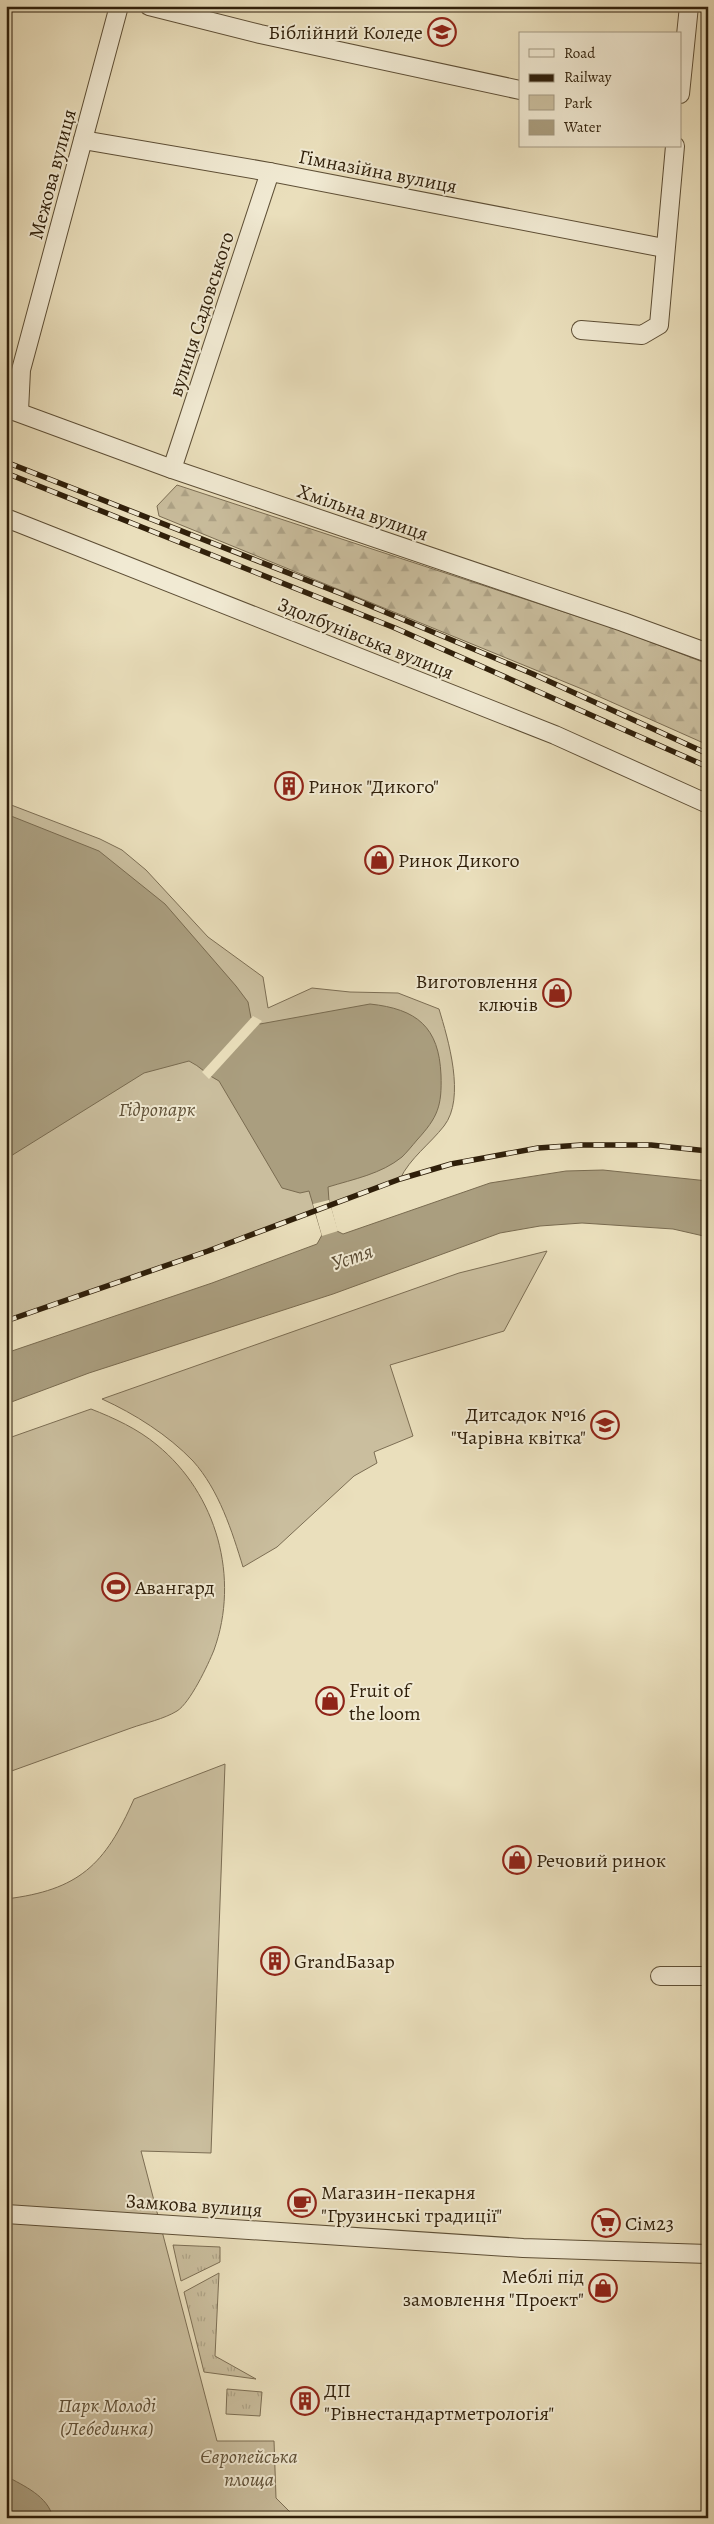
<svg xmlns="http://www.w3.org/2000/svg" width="714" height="2524" font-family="Alegreya,serif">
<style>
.grass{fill:url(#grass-tufts);stroke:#7c6e54}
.forest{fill:url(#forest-firs);stroke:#7c6e54}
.park{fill:#cabe9e;stroke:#7c6e54}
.water{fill:#aa9e7f;stroke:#796b50}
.pier{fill:#eadfbc}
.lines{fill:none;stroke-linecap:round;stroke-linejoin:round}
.street-casing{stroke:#5e4f36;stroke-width:20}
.street{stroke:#f1ead3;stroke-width:18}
.rail-casing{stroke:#2f1f0a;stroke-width:5.5}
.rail{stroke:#f1ead3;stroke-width:4;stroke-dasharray:11;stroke-linecap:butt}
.labels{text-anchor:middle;stroke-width:4;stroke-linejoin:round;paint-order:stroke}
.poi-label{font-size:20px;fill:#2f1f0a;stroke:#f1ead3;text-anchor:start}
.street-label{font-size:20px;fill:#2f1f0a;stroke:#f1ead3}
.park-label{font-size:20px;font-style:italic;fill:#5e4f36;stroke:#f1ead3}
.water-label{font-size:21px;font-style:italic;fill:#5a4b33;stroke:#f1ead3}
</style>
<defs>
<pattern id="grass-tufts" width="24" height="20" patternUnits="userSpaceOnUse" patternTransform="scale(1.25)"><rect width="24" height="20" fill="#cabe9e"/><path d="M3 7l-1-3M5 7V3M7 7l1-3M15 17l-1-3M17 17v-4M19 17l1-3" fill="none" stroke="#aea387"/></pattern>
<pattern id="forest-firs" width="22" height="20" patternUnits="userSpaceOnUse" patternTransform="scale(1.25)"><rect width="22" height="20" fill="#cabe9e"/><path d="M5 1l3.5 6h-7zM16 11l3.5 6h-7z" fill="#aea387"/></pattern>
</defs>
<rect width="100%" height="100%" fill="#eadfbc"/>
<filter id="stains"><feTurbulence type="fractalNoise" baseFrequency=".004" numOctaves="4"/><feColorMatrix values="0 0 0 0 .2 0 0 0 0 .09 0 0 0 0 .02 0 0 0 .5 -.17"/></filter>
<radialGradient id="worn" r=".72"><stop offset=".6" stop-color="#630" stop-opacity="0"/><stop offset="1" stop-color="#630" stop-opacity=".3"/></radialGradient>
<g class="grass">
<polygon points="173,2245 220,2247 220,2262 181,2281"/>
<polygon points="219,2273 215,2356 256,2379 204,2372 184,2292"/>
<polygon points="227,2389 262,2392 260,2416 226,2414"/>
</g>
<polygon class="forest" points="177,485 619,630 708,664 708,745 582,689 159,516 157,506"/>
<g class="park">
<path d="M6,803L100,839L122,850L146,870L208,937L263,977L268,1008L312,988L350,992L398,993L439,1009C448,1039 466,1098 444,1126C430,1144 410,1158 400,1179L208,1251L6,1321Z"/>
<path d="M547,1251L504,1331L390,1365L413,1436L374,1452L377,1463L354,1476L277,1547L243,1567C232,1531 219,1490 193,1461C168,1435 135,1414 102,1399L459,1273Z"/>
<path d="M91,1409C114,1418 138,1429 157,1445C217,1494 240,1578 214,1650C208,1665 190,1703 177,1711C164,1719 145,1723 131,1728C89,1743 48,1758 6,1773V1439Z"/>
<path d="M225,1764L211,2153L141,2151L217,2441H274L276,2498L296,2518H6V1899C79,1890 105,1865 134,1799Z"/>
</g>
<g class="water">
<path d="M6,814L99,851L165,904L236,986L248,1002L251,1018L260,1024L370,1004C417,1009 439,1027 441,1075C442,1106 438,1117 417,1140C412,1146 407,1152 402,1157C381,1174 354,1179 328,1187L329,1201L337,1231L343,1234L490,1183L566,1171L603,1170L708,1181V1237L673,1229L582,1223L540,1226L500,1233L333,1294L89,1373L6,1404V1353L212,1283L317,1244L322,1235L309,1191L300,1193L282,1188L219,1081C208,1076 200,1066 189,1061L144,1073L6,1159Z"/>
<path d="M6,2476C24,2486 48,2496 53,2518H6Z"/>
</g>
<g class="pier">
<polygon points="253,1016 262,1021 209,1079 202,1072"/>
<polygon points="329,1200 338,1231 322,1236 313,1204"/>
</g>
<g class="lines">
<defs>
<g id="street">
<polyline points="149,6 260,34 520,90"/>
<polyline points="680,94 689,6"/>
<polyline points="83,140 270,172 664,248"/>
<polyline points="581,330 642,335 659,325 675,146"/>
<polyline points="6,408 172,469 623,622 708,653"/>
<polyline points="19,411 21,370 119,6"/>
<polyline points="172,469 270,172"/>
<polyline points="6,518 555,735 708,804"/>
<polyline points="660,1976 708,1976"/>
<polyline points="6,2214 523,2248 708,2254"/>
</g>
</defs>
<use href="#street" class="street-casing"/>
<use href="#street" class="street"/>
<defs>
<g id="rail">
<polyline points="6,462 342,594 533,674 708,754"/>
<polyline points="6,473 395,628 708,767"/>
<polyline points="6,1321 208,1251 400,1179 451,1164 538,1148 581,1145 651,1145 708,1151"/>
</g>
</defs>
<use href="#rail" class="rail-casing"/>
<use href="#rail" class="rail"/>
</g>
<defs>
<symbol id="university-ring" viewBox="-11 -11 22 22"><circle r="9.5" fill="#f1ead3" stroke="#8f2418" stroke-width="1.5"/><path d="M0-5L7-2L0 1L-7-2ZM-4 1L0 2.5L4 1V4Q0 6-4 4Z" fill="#8f2418"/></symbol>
<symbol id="building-ring" viewBox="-11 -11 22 22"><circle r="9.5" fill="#f1ead3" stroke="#8f2418" stroke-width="1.5"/><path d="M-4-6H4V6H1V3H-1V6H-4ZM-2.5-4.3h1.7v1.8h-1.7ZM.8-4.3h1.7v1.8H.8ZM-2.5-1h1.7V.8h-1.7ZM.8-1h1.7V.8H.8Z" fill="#8f2418"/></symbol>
<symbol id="shop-ring" viewBox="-11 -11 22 22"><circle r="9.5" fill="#f1ead3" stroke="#8f2418" stroke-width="1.5"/><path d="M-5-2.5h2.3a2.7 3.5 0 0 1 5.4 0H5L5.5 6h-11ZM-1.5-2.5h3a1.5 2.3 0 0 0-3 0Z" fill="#8f2418"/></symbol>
<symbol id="school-ring" viewBox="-11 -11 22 22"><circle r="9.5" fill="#f1ead3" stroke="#8f2418" stroke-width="1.5"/><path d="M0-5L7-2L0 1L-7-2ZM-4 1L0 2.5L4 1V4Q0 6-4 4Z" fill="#8f2418"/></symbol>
<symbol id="stadium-ring" viewBox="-11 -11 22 22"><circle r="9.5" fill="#f1ead3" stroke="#8f2418" stroke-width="1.5"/><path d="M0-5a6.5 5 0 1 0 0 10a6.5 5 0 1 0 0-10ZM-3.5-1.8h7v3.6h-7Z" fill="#8f2418"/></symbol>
<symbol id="cafe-ring" viewBox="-11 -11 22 22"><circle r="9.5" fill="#f1ead3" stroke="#8f2418" stroke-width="1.5"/><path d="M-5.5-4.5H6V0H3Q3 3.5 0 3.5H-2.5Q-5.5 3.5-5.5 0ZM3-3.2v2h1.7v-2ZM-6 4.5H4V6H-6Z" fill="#8f2418"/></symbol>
<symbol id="supermarket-ring" viewBox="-11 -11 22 22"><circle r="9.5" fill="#f1ead3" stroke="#8f2418" stroke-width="1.5"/><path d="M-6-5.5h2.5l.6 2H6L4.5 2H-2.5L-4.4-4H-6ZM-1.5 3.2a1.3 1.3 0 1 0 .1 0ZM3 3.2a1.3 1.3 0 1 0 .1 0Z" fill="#8f2418"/></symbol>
</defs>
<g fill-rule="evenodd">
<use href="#university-ring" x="426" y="16" width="32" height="32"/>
<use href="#building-ring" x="273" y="770" width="32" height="32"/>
<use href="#shop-ring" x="363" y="844" width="32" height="32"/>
<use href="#shop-ring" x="541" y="977" width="32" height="32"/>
<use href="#school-ring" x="589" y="1409" width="32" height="32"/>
<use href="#stadium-ring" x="100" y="1571" width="32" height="32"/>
<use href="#shop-ring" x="314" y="1685" width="32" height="32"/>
<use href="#shop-ring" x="501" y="1844" width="32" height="32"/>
<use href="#building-ring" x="259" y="1945" width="32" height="32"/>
<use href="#cafe-ring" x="286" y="2187" width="32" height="32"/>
<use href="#supermarket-ring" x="590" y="2207" width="32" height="32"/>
<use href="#shop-ring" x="587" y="2272" width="32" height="32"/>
<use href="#building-ring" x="289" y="2385" width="32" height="32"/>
</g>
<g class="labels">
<g class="poi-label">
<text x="423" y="39" text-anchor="end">Біблійний Коледе</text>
<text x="308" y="793">Ринок "Дикого"</text>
<text x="398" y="867">Ринок Дикого</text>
<text x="538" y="988" text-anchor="end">Виготовлення<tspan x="538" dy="23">ключів</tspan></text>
<text x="586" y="1421" text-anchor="end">Дитсадок №16<tspan x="586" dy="23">"Чарівна квітка"</tspan></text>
<text x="135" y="1594">Авангард</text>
<text x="349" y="1697">Fruit of<tspan x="349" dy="23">the loom</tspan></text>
<text x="536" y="1867">Речовий ринок</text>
<text x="294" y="1968">GrandБазар</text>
<text x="321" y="2199">Магазин-пекарня<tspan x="321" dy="23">"Грузинські традиції"</tspan></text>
<text x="625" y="2230">Сім23</text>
<text x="584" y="2283" text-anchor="end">Меблі під<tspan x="584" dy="23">замовлення "Проект"</tspan></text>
<text x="324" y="2397">ДП<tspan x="324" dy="23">"Рівнестандартметрологія"</tspan></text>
</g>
<g class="street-label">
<text transform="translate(378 171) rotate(11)" y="7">Гімназійна вулиця</text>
<text transform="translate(52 174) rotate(-75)" y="7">Межова вулиця</text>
<text transform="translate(201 314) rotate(-72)" y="7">вулиця Садовського</text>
<text transform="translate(363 512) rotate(19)" y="7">Хмільна вулиця</text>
<text transform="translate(366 638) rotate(22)" y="7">Здолбунівська вулиця</text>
<text transform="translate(194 2205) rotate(4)" y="7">Замкова вулиця</text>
</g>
<g class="park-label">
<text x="157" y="1116">Гідропарк</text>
<text x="107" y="2412">Парк Молоді<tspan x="107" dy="23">(Лебединка)</tspan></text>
<text x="249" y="2463">Європейська<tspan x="249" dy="23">площа</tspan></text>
</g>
<g class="water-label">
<text transform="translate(352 1257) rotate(-19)" y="7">Устя</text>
</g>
</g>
<rect width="714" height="2524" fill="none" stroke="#eadfbc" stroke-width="25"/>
<rect x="8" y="8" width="699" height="2509" fill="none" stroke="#2f1f0a" stroke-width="2.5"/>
<rect x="12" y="12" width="689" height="2499" fill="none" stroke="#2f1f0a"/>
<rect x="519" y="32" width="162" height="115" fill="#f1ead3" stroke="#a39983"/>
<rect x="529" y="49" width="25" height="8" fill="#f1ead3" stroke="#a39983"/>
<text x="564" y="58" font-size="15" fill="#2f1f0a">Road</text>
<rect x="529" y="74" width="25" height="8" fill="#2f1f0a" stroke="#a39983"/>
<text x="564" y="82" font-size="15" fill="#2f1f0a">Railway</text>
<rect x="529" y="95" width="25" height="15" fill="#cabe9e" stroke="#a39983"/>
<text x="564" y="108" font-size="15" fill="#2f1f0a">Park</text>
<rect x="529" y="120" width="25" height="15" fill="#aa9e7f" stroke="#a39983"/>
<text x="564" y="132" font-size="15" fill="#2f1f0a">Water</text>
<rect width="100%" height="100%" filter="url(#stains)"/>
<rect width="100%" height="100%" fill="url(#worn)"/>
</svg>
